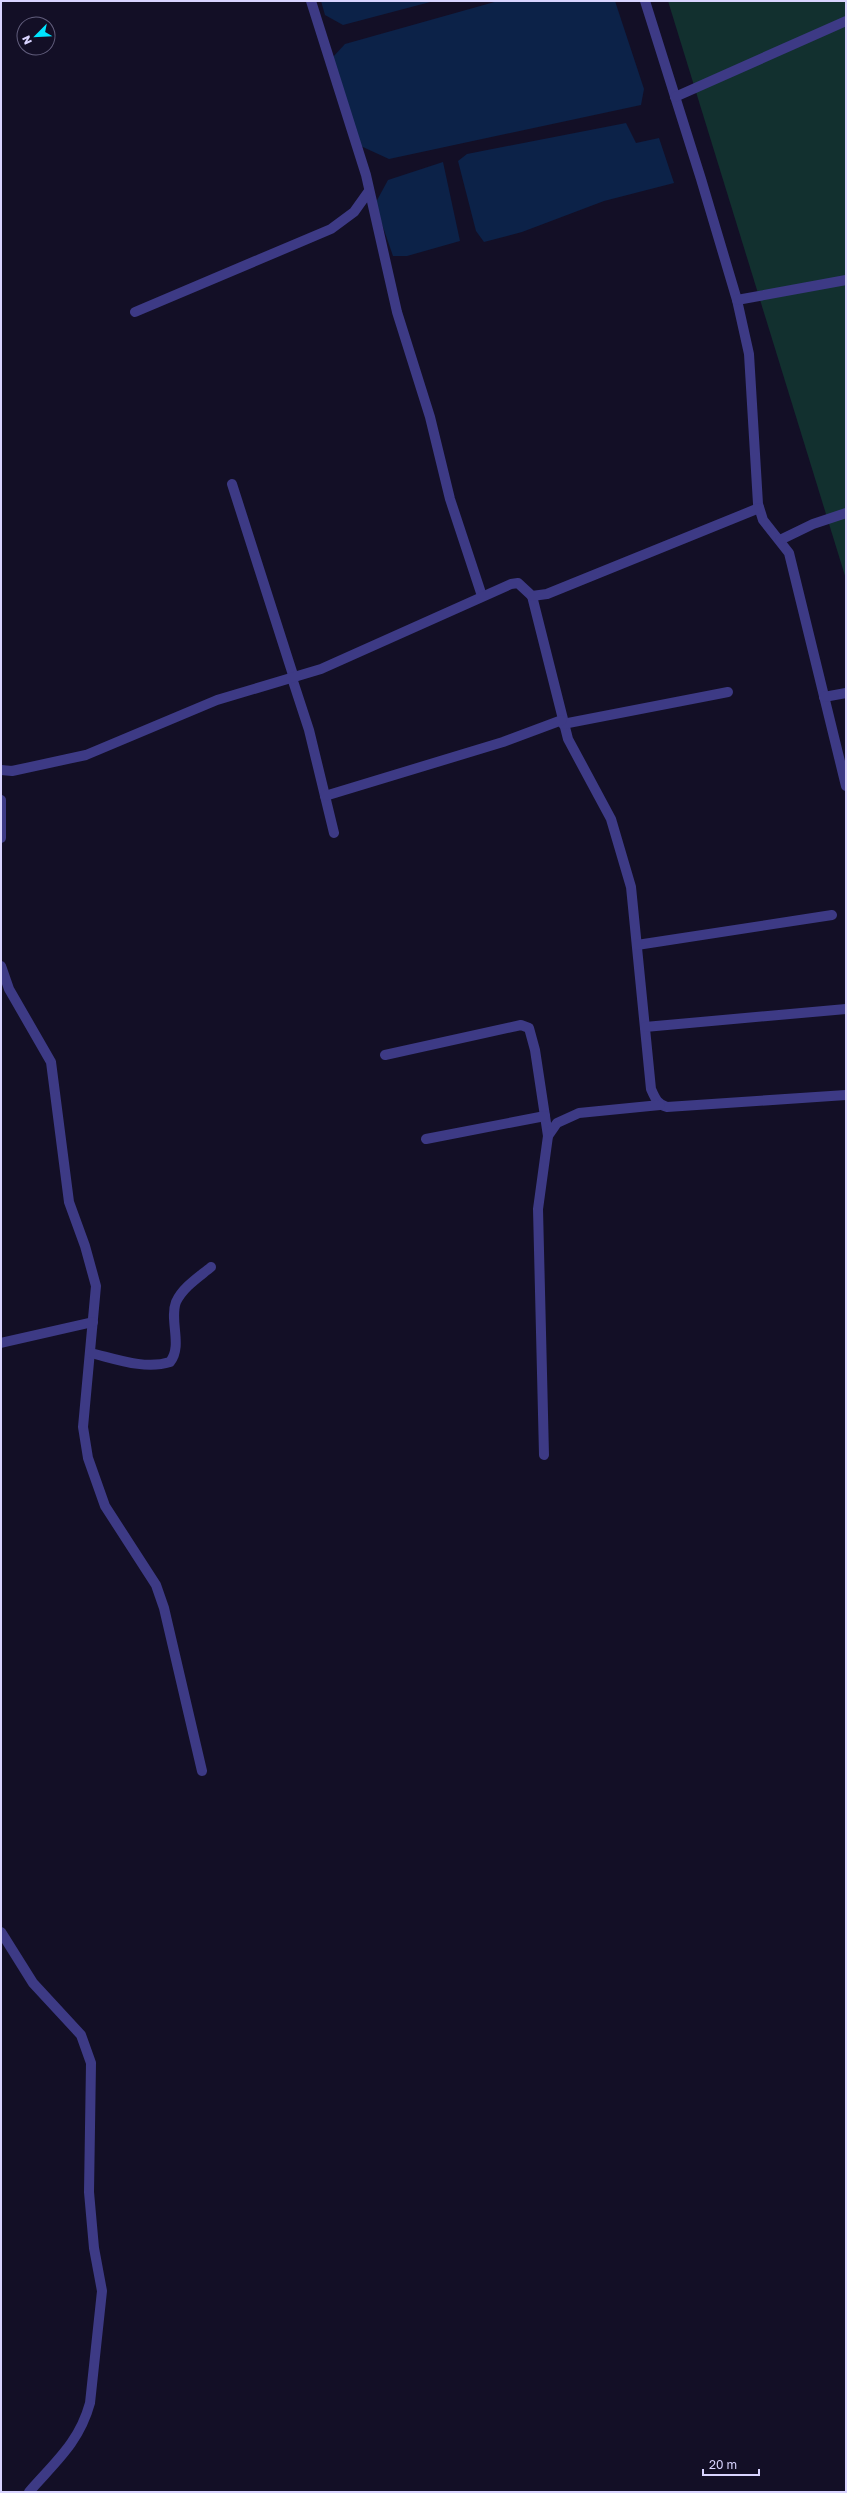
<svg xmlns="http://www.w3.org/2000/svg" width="847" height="2493" font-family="'Golos Text',sans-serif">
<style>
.green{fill:#12302f}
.water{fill:#0c2248}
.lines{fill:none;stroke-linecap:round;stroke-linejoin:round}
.minor{stroke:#3d3a85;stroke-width:10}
</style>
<rect width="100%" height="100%" fill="#130f26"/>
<polygon class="green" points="668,1 846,1 846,579"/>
<g class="water">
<polygon points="321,1 434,1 343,25 325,15"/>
<polygon points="498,1 615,1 644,89 641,105 389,159 352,142 333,57 345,44"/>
<polygon points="626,123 636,143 659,138 674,183 604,201 522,232 484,242 476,231 458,161 467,154"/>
<polygon points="443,162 460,241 407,256 393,256 375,204 388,180"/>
</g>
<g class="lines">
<g class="minor">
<polyline points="311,1 366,175 397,312 430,417 450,499 482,596"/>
<polyline points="645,1 701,179 737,300 749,354 758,504 763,520 789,553 846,786"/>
<polyline points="675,97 846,21"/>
<polyline points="737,300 846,280"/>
<polyline points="135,312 331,229 354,212 369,191"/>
<polyline points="232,484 294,678"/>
<polyline points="780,540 813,524 846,513"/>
<path d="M532,596L568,739L611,819L631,887L651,1089C655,1098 657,1104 667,1107L846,1095"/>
<polyline points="292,678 309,730 334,833"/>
<polyline points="824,697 846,693"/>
<polyline points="563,724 728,692"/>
<polyline points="1,770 12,771 86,755 217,700 321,669 511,584 518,583 532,596 547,594 759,508"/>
<polyline points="325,796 503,742 562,720"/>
<polyline points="1,800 1,838"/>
<polyline points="637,945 832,915"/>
<polyline points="1,966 9,989 51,1062 69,1202 85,1246 96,1286 83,1427 88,1458 105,1506 156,1585 164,1608 202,1771"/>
<polyline points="645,1027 846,1009"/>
<polyline points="385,1055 521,1025 529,1028 535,1050 548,1136"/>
<polyline points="426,1139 545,1116"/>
<polyline points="1,1343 93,1322"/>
<path d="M91,1353C116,1359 145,1370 170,1362C183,1346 169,1320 176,1302C183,1287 199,1277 211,1267"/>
<polyline points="544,1455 538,1209 548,1136 557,1123 579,1113 660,1105"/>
<path d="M1,1932L33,1983L81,2035L91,2063L89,2192L94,2248L102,2291L90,2403C79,2443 55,2462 29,2492"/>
</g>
</g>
<rect width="847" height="2493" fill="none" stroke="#d9d4ff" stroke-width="4"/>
<g transform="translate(36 36) rotate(246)"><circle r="19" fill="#130f26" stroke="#625e7d"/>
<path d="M0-3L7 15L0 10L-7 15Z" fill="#00e5ff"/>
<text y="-6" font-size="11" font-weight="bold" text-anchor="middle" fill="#d9d4ff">N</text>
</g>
<path d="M703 2469v6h56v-6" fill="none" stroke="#d9d4ff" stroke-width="2"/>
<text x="709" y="2469" font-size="12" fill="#d9d4ff" stroke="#130f26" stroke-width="3" paint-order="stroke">20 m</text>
</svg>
